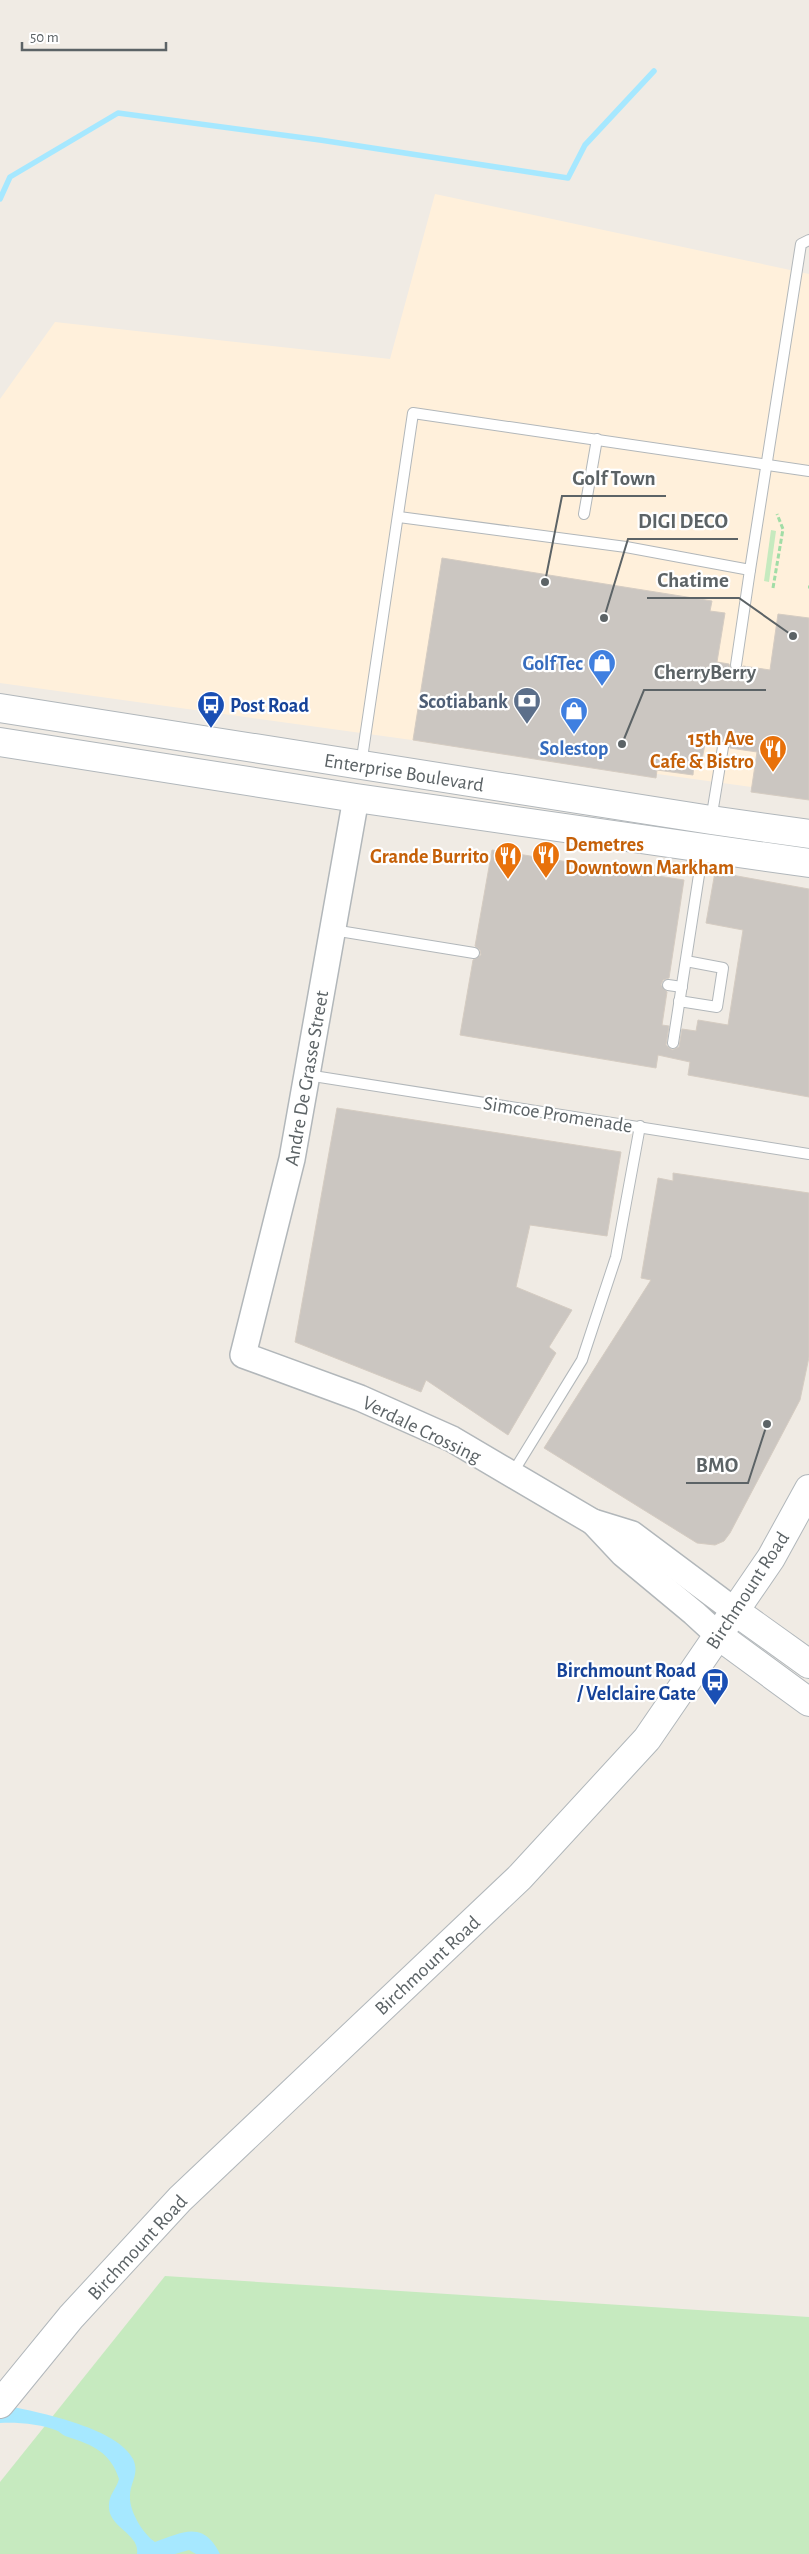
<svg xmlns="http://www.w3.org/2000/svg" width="809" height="2554" font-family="'Alegreya Sans',sans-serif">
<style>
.commercial{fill:#fff0db}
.green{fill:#c6eabf}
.water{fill:#a6e8ff}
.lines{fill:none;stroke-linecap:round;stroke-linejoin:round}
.stream{stroke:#a6e8ff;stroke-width:5.5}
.building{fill:#cbc6c1;stroke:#d5ccc2}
.service-casing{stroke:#b2b7ba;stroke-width:12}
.tertiary-casing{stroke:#b2b7ba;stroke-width:28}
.secondary-casing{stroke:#b1b7bb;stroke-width:30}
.path{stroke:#a1dda6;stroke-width:3;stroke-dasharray:5 2.5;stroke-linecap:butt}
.service{stroke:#fff;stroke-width:10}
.tertiary{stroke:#fff;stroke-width:25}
.secondary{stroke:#fff;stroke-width:28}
.labels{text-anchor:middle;stroke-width:4.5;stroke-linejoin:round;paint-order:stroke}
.shop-label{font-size:20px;font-weight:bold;fill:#366cbe;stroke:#fff;text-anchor:end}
.service-label{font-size:20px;font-weight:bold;fill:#4e5e75;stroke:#fff;text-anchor:end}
.transit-label{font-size:20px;font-weight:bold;fill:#164399;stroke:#fff;text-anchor:start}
.food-label{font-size:20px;font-weight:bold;fill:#c56008;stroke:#fff;text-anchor:end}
.street-label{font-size:20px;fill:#5c6366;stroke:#fff}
.leader{fill:none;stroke:#5c6366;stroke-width:2}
.callout-dot{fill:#5c6366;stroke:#fff;stroke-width:2}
.callout-label{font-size:21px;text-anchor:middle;font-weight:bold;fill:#5c6366;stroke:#fff;stroke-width:4.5;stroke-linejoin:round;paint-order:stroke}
</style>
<rect width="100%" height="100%" fill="#f0ebe4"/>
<polygon class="commercial" points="435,194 809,274 809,795 0,683 0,399 55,322 390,359"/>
<g class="green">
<polygon points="771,530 776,531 769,582 764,581"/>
<polygon points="165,2276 809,2317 809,2554 0,2554 0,2482"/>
</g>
<path class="water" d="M13,2407C43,2413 118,2429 133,2459C140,2474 130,2482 130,2496C129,2511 143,2534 155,2542C183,2532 203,2520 220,2554H196L189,2550L175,2554H137C140,2534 110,2528 109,2508C108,2495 116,2490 119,2479C110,2452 93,2445 68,2437C64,2436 61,2433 58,2431C42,2424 17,2422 0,2423V2409Z"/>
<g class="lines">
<polyline class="stream" points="0,199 10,177 118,113 320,140 568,178 585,145 654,71"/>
</g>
<g class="building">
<polygon points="442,558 712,601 710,611 725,613 717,662 729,664 730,668 735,672 739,671 743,666 770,670 778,614 809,618 809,800 751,792 757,752 730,748 728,742 724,740 716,746 705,744 701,765 694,764 693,775 657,770 656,778 413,740"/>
<polygon points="492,850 684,880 669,978 663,980 661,985 667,992 662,1025 669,1026 666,1045 672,1050 679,1047 682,1029 696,1031 698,1020 728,1025 743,930 706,923 715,872 809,889 809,1097 688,1075 690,1062 658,1055 656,1068 460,1035 473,960 481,955 480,950 475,946"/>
<polygon points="337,1108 621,1152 607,1236 530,1225 516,1287 572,1310 549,1347 556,1353 508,1435 426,1380 421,1392 295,1342"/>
<polygon points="673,1173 809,1193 809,1357 800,1400 730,1533 724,1541 715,1545 697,1543 544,1448 651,1280 641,1278 658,1178 673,1181"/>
</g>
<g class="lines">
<defs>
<g id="service">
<polyline points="584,514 597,439"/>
<polyline points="399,517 626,547 750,570 801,244 809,240"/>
<polyline points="736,665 750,570"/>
<polyline points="361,765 413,413 809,471"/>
<polyline points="711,820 723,747"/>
<polyline points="333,930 474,953"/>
<polyline points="668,985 682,987"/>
<polyline points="679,1001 717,1007 723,968 686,961"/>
<polyline points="673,1043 703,849"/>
<polyline points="307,1075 809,1154"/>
<polyline points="512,1474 582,1360 616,1257 640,1126"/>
</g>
<g id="tertiary">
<polyline points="356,798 292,1159 243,1355 360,1398 452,1439 593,1522 632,1534 735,1611"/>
<polyline points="593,1522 623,1554 694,1613 719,1636"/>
</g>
<g id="secondary">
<polyline points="0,708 711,820 809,834"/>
<polyline points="0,742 356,798 809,863"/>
<polyline points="735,1611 809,1664"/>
<polyline points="719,1636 809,1702"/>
<polyline points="0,2404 71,2317 180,2199 520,1877 647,1739 771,1558 809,1489"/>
</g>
</defs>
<use href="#service" class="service-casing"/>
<use href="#tertiary" class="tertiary-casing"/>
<use href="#secondary" class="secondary-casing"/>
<g class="path">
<polyline points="808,587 809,587"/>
<polyline points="773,588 783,529 777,514"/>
</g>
<use href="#service" class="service"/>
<use href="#tertiary" class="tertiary"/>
<use href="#secondary" class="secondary"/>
</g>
<defs>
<symbol id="shop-pin" viewBox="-11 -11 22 30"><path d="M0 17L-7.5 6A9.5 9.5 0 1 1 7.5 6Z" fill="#3f7fe0" stroke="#fff"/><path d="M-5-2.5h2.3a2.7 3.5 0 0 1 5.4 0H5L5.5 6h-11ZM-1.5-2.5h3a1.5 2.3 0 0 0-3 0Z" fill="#fff"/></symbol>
<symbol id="bank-pin" viewBox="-11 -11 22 30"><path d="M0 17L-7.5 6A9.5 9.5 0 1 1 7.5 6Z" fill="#5c6f8a" stroke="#fff"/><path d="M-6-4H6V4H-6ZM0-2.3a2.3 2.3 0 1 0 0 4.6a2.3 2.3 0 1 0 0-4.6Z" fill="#fff"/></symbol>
<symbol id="bus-pin" viewBox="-11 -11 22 30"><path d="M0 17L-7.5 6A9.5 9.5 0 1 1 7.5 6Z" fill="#1a4fb4" stroke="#fff"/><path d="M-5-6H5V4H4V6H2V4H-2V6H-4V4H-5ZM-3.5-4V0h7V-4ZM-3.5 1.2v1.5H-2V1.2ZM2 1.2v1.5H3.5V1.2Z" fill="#fff"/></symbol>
<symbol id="restaurant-pin" viewBox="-11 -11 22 30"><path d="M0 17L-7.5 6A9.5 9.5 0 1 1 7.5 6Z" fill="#e8710a" stroke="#fff"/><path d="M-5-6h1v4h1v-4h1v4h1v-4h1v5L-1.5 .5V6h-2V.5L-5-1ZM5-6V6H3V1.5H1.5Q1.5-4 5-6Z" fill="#fff"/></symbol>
</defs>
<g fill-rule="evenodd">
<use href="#shop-pin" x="586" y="647" width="32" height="43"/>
<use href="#bank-pin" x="511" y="685" width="32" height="43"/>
<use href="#bus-pin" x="195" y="689" width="32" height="43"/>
<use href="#shop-pin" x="558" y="695" width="32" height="43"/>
<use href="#restaurant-pin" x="757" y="733" width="32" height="43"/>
<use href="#restaurant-pin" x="530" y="839" width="32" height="43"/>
<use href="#restaurant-pin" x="492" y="840" width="32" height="43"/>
<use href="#bus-pin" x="699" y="1666" width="32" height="43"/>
</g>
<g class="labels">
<g class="shop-label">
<text x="583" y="670">GolfTec</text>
<text x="574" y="755" text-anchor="middle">Solestop</text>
</g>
<g class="service-label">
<text x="508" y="708">Scotiabank</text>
</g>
<g class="transit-label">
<text x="230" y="712">Post Road</text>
<text x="696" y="1677" text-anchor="end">Birchmount Road<tspan x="696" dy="23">/ Velclaire Gate</tspan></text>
</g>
<g class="food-label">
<text x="754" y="745">15th Ave<tspan x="754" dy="23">Cafe &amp; Bistro</tspan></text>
<text x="565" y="851" text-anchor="start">Demetres<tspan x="565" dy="23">Downtown Markham</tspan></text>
<text x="489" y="863">Grande Burrito</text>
</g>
<g class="street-label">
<text transform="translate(404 772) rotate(9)" y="7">Enterprise Boulevard</text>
<text transform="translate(306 1078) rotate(-80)" y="7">Andre De Grasse Street</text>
<text transform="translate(558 1114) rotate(9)" y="7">Simcoe Promenade</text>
<text transform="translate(422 1429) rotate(26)" y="7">Verdale Crossing</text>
<text transform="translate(747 1590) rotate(-57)" y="7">Birchmount Road</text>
<text transform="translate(427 1965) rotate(-43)" y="7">Birchmount Road</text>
<text transform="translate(137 2247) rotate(-47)" y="7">Birchmount Road</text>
</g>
</g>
<path class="leader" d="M545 582L562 496H666M604 618L628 539H738M793 636L739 598H647M622 744L644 690H766M767 1424L748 1483H686"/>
<g class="callout-dot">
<circle cx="545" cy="582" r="5"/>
<circle cx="604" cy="618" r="5"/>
<circle cx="793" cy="636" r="5"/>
<circle cx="622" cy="744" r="5"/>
<circle cx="767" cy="1424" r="5"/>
</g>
<g class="callout-label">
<text x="614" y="485">Golf Town</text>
<text x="683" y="528">DIGI DECO</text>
<text x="693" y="587">Chatime</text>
<text x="705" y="679">CherryBerry</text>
<text x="717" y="1472">BMO</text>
</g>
<path d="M22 42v8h144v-8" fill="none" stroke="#5c6366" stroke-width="2.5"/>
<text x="30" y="42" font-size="15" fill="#5c6366" stroke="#ffffff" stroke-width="4" paint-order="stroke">50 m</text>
</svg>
